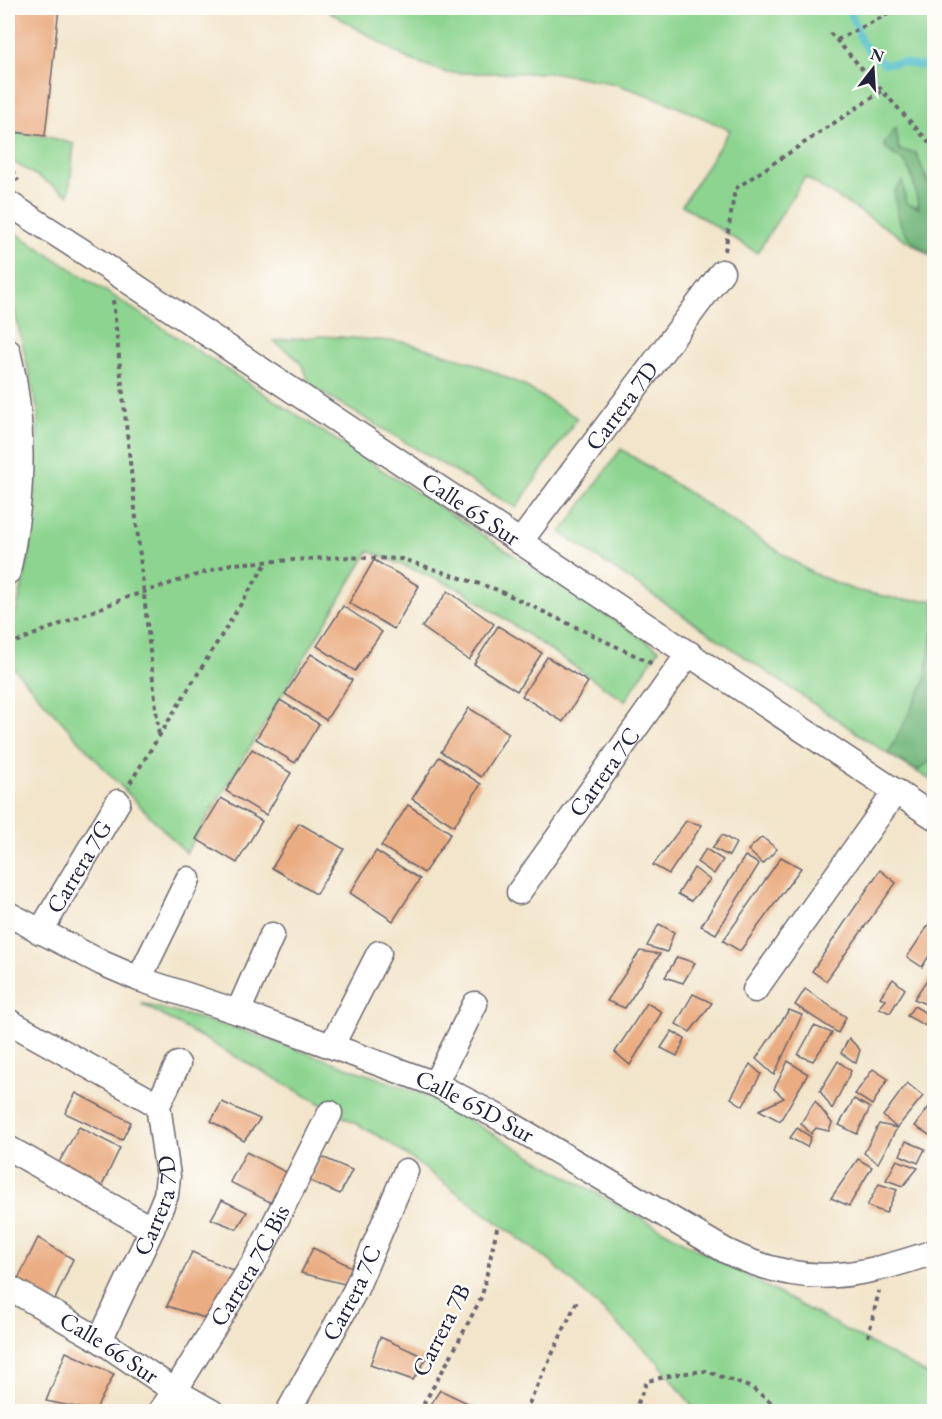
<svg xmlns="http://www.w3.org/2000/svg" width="942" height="1419" font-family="'EB Garamond',serif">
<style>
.green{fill:#8cd48f;stroke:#577b65;stroke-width:1.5}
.forest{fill:#71b67a;stroke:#4a6c5a;stroke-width:1.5}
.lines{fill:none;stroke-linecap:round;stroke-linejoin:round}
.stream{stroke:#54c0cc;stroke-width:7}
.building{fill:#eaac81}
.minor-casing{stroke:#6b666d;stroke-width:27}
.path{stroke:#6b666d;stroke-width:4;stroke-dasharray:4.5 4.5;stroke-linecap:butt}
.minor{stroke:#fff;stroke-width:24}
.labels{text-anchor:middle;stroke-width:5;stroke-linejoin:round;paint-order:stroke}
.street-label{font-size:24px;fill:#22223b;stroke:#fdfcf7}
</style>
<rect width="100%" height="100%" fill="#fdfcf7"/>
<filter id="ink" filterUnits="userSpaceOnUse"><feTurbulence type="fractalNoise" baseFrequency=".0167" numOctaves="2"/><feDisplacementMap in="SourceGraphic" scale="12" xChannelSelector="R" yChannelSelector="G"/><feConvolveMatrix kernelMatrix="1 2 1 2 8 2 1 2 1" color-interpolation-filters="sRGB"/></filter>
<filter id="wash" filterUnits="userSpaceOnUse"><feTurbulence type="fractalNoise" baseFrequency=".008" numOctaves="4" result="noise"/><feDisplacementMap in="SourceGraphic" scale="24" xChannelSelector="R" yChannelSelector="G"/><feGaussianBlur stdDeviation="1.35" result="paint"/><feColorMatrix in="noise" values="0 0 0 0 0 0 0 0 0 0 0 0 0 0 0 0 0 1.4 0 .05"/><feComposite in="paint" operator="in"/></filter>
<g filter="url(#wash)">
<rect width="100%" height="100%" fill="#f2e5cb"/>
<g class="green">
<polygon points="323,8 934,8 934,258 805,177 757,253 682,205 730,130 667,102 616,84 557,73 447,73 406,58"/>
<polygon points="8,118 15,118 14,132 45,136 74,144 69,195 8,159"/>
<polygon points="8,228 659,649 625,701 462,590 369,551 186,853 111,776 8,662 8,646 29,557 36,476 38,411 8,283"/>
<path d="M323,336L405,342L471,362L523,385L577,418L516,508L309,385C305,360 291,354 273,341Z"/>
<polygon points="621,449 812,573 854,590 903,600 934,600 934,782 888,754 561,533"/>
<polygon points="140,1003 242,1030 425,1095 617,1205 934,1378 934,1411 696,1411 658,1362 551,1262 387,1141"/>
</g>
<g class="forest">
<path d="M896,128L899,150L916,153L934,197V257C901,235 900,231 894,192L903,181L906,203L919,208C916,196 913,171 905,163C897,155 888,154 884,144Z"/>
<polygon points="934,627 934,758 917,771 888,754 925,682"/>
</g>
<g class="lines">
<polyline class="stream" points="849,8 861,40 871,54 885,64 901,62 919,66 931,65 934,60"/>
</g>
<g id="blocks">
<g class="building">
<polygon points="8,8 59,8 45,136 13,132 15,118 8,118"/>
<polygon points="374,560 419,586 394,629 349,603"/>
<polygon points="448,591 494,624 469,660 422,627"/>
<polygon points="343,606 382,632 355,671 317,646"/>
<polygon points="498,626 542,653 517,691 474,664"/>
<polygon points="311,654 352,680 326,720 285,694"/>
<polygon points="547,657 588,682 563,722 522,696"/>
<polygon points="280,700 319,724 295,763 256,739"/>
<polygon points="469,708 509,733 481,777 441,752"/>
<polygon points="252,749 291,773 266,815 226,791"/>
<polygon points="439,757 481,784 454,826 412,799"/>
<polygon points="221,798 262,821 237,863 196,839"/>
<polygon points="408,805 451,833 424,873 381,846"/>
<polygon points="686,821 702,825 669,874 653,865"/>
<polygon points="299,823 344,849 316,894 272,868"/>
<polygon points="722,835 736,843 729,856 712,848"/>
<polygon points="762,837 777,849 763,864 748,850"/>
<polygon points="706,849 723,860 714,874 697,862"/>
<polygon points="376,851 420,879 393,921 350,893"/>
<polygon points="745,856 759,864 716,934 701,926"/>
<polygon points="781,857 801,868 740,951 723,941"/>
<polygon points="694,868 710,880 691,901 678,894"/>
<polygon points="880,870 896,883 826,981 812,971"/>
<polygon points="934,917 934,948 922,967 907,957"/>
<polygon points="659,924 674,932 667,952 647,946"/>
<polygon points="640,951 660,954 625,1008 607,1001"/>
<polygon points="677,957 695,963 683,983 665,977"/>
<polygon points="934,969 934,1004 932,1007 914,999"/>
<polygon points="893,979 905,989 890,1013 879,1008 886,1000 880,997"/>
<polygon points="805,989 846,1017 838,1033 795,1005"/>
<polygon points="693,994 712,1003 690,1032 676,1024"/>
<polygon points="647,1003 662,1012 630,1065 615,1052"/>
<polygon points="914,1006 933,1017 928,1027 907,1016"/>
<polygon points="789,1010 802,1015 774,1075 756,1059"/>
<polygon points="814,1026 832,1033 813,1061 798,1055"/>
<polygon points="672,1031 685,1039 677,1056 661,1048"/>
<polygon points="849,1038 860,1050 856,1063 841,1053"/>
<polygon points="788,1061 808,1074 780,1121 759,1110 784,1098 774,1089"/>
<polygon points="838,1061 851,1071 832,1109 820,1091"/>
<polygon points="750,1064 761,1074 743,1106 731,1098"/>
<polygon points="873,1069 888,1079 872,1105 855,1094"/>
<polygon points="907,1083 923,1096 897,1128 883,1116"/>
<polygon points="76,1093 131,1122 122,1140 65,1113"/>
<polygon points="854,1099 870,1108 857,1134 839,1125"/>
<polygon points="934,1100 934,1138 915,1126"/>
<polygon points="815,1101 832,1123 829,1131 816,1128 811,1134 801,1123"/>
<polygon points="222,1102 260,1119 244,1141 211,1121"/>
<polygon points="879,1124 897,1128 878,1163 864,1153"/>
<polygon points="79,1127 120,1148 100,1190 58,1164"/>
<polygon points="797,1128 811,1137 807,1147 790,1138"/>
<polygon points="906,1141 925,1149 918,1163 900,1155"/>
<polygon points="246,1152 294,1176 276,1205 230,1182"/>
<polygon points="322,1157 352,1170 340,1194 310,1181"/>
<polygon points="858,1159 872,1167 849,1206 831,1198"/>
<polygon points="897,1160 918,1168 903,1186 886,1180"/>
<polygon points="879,1184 897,1190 886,1213 867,1206"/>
<polygon points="222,1200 247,1212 237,1229 211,1219"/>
<polygon points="38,1238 73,1259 53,1304 18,1279"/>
<polygon points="313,1248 354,1268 344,1284 301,1273"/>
<polygon points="192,1252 239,1273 211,1320 167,1306"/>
<polygon points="380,1337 427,1358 413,1380 370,1365"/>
<polygon points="66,1352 114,1374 95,1411 46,1401"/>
<polygon points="440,1390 476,1407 472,1412 426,1412"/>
</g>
</g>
</g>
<g filter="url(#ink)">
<use href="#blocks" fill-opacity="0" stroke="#6b666d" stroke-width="1.5"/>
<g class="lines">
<defs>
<g id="minor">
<path id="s1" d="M8,203L110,269L934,817"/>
<path d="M8,351C26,423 23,500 8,572"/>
<path id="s2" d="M520,542L722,272"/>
<path id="s3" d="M519,892L689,653"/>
<path id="s4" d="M8,914L102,963L139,979L238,1012L435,1084L502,1119L726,1251C804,1289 856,1278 934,1252"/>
<path id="s5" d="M40,932L118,802"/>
<polyline points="139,979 188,879"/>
<polyline points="755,990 896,791"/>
<polyline points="238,1012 272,935"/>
<polyline points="8,1021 158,1105"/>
<polyline points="332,1045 379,953"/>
<polyline points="435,1084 475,1004"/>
<polyline points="8,1148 152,1229"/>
<path id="s6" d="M8,1287L100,1340L175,1391L212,1412"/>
<path id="s7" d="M100,1340L152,1229L166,1195L168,1176L158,1105L178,1064"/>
<path id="s8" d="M160,1412L175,1391L259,1254L330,1113"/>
<path id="s9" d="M288,1412L355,1291L406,1171"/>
</g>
</defs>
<use href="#minor" class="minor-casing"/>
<g class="path">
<polyline points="830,33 934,148"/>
<polyline points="837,40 888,14 892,8"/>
<polyline points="8,163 18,181"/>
<polyline points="725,251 735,189 882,91"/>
<polyline points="113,300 159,737"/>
<polyline points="8,645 128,597 231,564 339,557 402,559 498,590 655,665"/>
<polyline points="130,783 267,562"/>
<polyline points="868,1337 879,1291"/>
<polyline points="419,1412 452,1354 482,1296 497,1228"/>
<polyline points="525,1412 578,1299"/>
<polyline points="634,1412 647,1381 678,1374 706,1371 752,1388 784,1412"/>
</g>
<use href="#minor" class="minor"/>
</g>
</g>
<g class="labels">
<g class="street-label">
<text dy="8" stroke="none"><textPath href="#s2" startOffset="170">Carrera 7D</textPath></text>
<text dy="8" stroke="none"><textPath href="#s1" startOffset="555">Calle 65 Sur</textPath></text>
<text dy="8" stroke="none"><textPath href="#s3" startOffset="147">Carrera 7C</textPath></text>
<text dy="8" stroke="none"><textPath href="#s5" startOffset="76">Carrera 7G</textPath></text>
<text dy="8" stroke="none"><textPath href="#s4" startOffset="506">Calle 65D Sur</textPath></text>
<text dy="8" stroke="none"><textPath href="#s7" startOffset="147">Carrera 7D</textPath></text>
<text dy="8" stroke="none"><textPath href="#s8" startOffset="172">Carrera 7C Bis</textPath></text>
<text dy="8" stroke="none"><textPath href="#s9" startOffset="135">Carrera 7C</textPath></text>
<text transform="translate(441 1330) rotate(-63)" y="8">Carrera 7B</text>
<text dy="8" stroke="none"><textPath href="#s6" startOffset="118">Calle 66 Sur</textPath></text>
</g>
</g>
<rect width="942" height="1419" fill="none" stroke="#fdfcf7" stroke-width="30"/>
<g transform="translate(873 69) rotate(17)" stroke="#fdfcf7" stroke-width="4.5" paint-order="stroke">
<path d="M0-4.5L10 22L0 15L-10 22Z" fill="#22223b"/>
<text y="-9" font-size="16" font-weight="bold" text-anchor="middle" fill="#22223b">N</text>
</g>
</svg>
